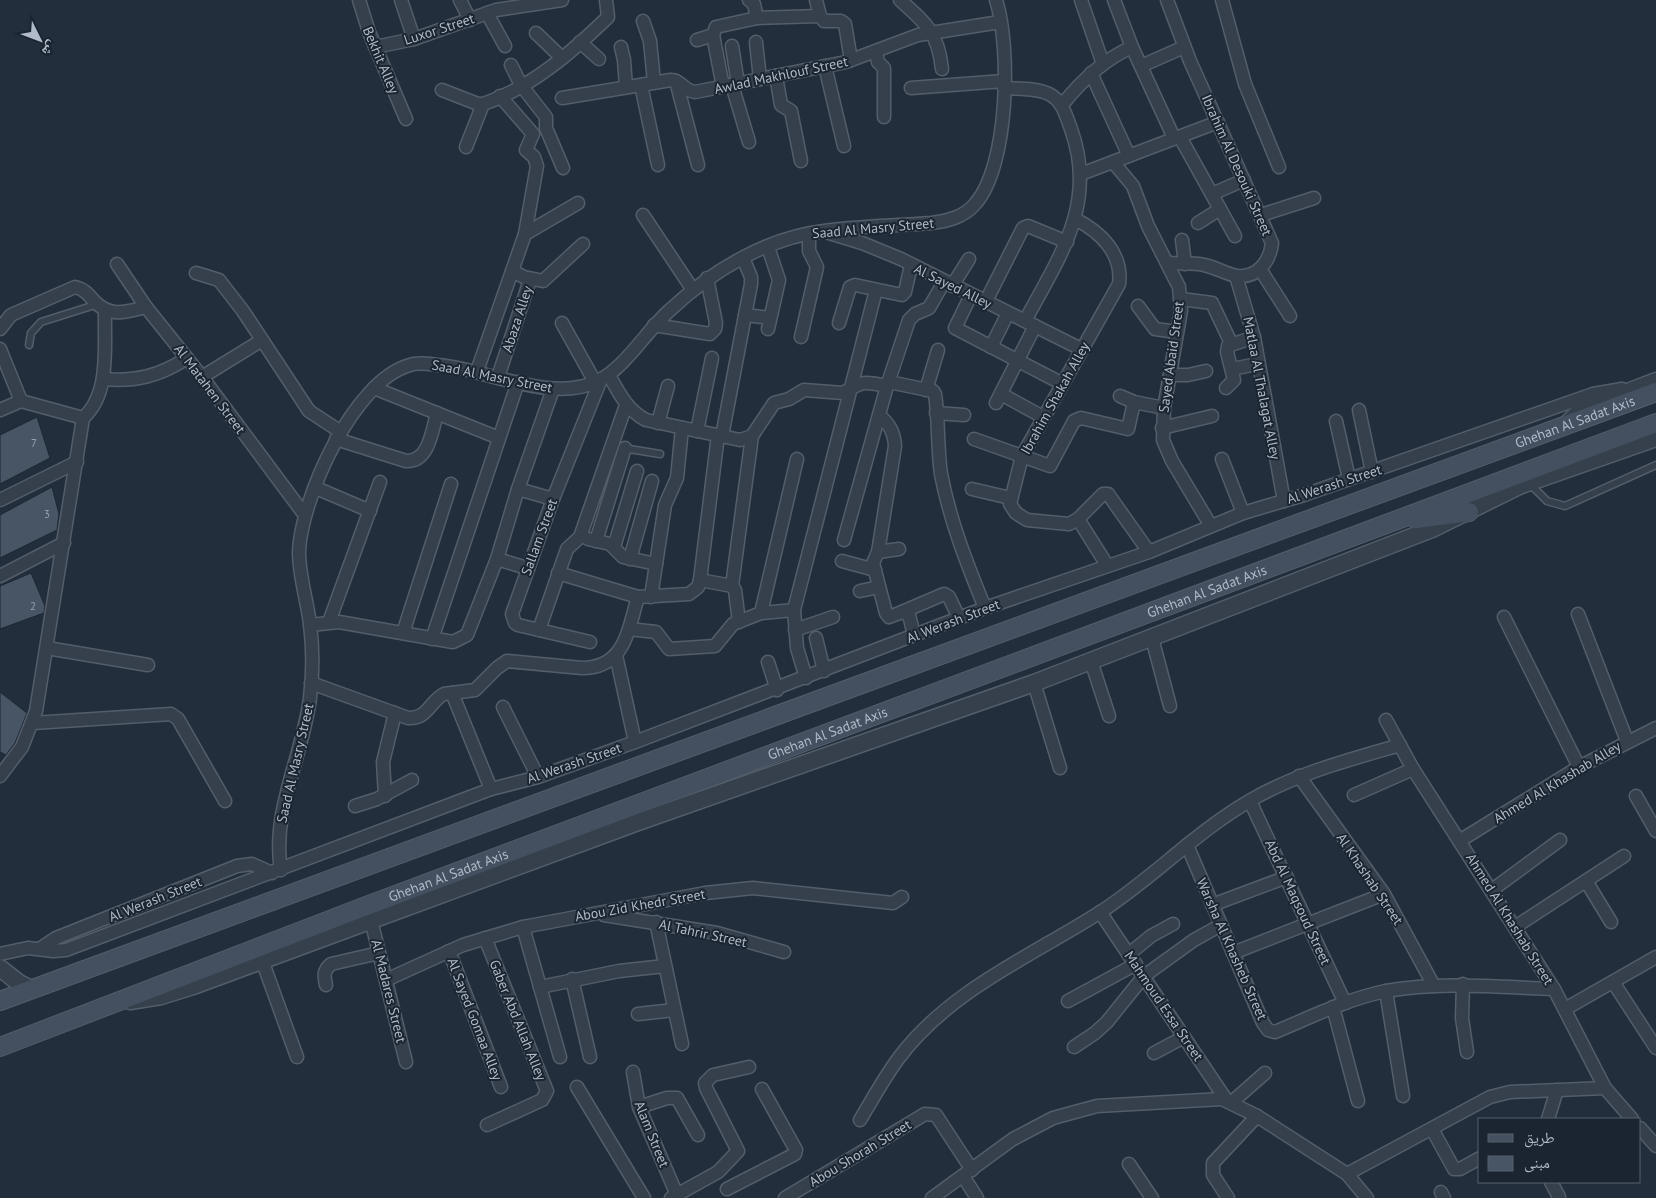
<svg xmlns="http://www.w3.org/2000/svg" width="1656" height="1198" font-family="'PT Sans','Noto Naskh Arabic',sans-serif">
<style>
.building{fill:#485565;stroke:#1d2733}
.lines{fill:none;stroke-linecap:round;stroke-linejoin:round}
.service-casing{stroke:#545d6a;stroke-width:9}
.minor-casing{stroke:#545d6a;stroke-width:15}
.tertiary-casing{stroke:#545d6a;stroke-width:19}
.secondary-casing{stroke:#545d6a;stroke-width:20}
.service{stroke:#36404c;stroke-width:6}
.minor{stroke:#36404c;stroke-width:12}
.tertiary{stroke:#36404c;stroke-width:16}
.secondary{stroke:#444f5f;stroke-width:18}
.labels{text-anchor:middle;stroke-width:4;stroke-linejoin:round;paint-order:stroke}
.number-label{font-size:11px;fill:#97a1af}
.street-label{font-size:14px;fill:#b1bac8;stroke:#1b2531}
</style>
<rect width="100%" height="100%" fill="#222e3c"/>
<g class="building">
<polygon points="37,417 50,458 0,484 0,435"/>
<polygon points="52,487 59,514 57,530 0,558 0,515"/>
<polygon points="31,573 45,606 44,613 0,629 0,586"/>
<polygon points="0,692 27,713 15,743 6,755 0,752"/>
</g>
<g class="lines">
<defs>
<g id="service">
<polyline points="29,345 31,333 41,322 98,304"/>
<polyline points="623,448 660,454"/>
<polyline points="1529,483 1547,501 1565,506 1656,465"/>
</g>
<g id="minor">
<polyline points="359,0 369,32 406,119"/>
<polyline points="401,0 414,39"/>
<polyline points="460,0 470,20"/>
<polyline points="749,0 754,4 757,18"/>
<polyline points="816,0 820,16"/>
<path d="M900,0C927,24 938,33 942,69"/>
<polyline points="1081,0 1103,64"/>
<polyline points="1114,0 1132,47 1174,138"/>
<path d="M1167,0L1190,61L1272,243C1270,261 1258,278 1237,276C1226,274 1215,267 1204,265C1192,262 1180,264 1169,263"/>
<polyline points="1222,0 1245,84 1279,167"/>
<polyline points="487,13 505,46"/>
<polyline points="643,21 650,41 654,82"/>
<polyline points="536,33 562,58"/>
<polyline points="713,35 723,87"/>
<polyline points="697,40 713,35 716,27 757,18 820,16 824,21 841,21 845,24 851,60"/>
<polyline points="580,42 599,59"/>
<polyline points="756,42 760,79"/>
<polyline points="732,46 738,84"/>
<polyline points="375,47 414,39 496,10 562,0"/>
<polyline points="621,47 624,60 626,87"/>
<polyline points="876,52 878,62 884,68 884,117"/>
<polyline points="511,65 521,85 546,117 546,128 563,168"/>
<polyline points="825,66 844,146"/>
<polyline points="1141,66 1184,47"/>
<polyline points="1091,73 1129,156"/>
<polyline points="776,76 781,105 791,111 801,161"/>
<polyline points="676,81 698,165"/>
<polyline points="641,85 658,165"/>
<polyline points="732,85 749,142"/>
<polyline points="911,88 1004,81"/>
<path d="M1004,88C1018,89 1037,88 1049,94C1063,101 1066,116 1071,129C1098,204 1059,257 1025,321"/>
<path d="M442,90L478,104H483C531,88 573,51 608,17L606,0"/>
<path d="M562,98L671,80C681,80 684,91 695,92L846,62L918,35L1000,22"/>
<path d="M1062,105C1081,81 1103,60 1132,47"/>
<polyline points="1180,137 1235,236"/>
<polyline points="466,147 483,104"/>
<polyline points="1113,162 1133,186 1148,226 1179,287 1181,311 1164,408 1163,440 1172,461 1211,526"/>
<polyline points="1081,174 1218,122"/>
<polyline points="1212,194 1244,180"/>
<polyline points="643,215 693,290"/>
<polyline points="1261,215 1314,198"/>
<path d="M1075,219C1101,232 1123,254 1119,284L1022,456L1010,504L1016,513L1027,520L1069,524L1078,519L1103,494H1108L1149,552"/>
<polyline points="1198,223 1220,209"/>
<polyline points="829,233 862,243 901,259 1081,349"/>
<polyline points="525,234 578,203"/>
<polyline points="1182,240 1185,264"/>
<polyline points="768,247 779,280 768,329"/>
<polyline points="117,264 146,307 202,377 304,514"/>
<polyline points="1260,269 1290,316"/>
<polyline points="196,273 219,280 243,311 309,411 341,432"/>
<polyline points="1236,276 1254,337 1284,501"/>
<polyline points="529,278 543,281 583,244"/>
<polyline points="952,286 969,259"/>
<polyline points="971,295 955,328 1061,383"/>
<polyline points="1181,299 1212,303 1231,343"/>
<polyline points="986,301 1023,228 1028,226 1067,242"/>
<polyline points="1138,306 1155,329 1177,332"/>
<polyline points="745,315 770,318"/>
<polyline points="562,323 595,382"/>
<polyline points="839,323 850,287 855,285 902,295 905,292 911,265"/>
<polyline points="654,325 710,334 715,329 716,323 707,278"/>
<path d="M0,329L11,315L75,287C84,289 88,294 94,301C110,318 126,312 146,307"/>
<polyline points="801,337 817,267 809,251 809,234"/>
<polyline points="991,347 1008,313"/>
<polyline points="0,349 21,401"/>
<polyline points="1232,369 1257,364"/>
<polyline points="477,371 525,234 537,166 534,157 526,150 533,134 500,96"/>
<path d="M609,375C619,393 627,410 646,420L740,440L752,436L774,403L789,399L804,390L843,393C863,381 864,381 887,386"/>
<polyline points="1170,375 1188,375 1206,371"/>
<polyline points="202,377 262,340"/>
<polyline points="498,377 530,280 512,271"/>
<path d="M103,379C135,382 160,376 187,358"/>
<path d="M889,382L933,391L935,394C939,420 937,447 941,474C950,521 967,564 985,608"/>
<polyline points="374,388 499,438"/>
<polyline points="1226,388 1234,380 1227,352 1228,346 1254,337"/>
<polyline points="926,390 938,350"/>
<polyline points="1001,394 1043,417"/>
<polyline points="1120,396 1134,402 1164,408"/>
<polyline points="996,403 1035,326"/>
<polyline points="0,410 21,401 83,418"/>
<polyline points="1359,410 1372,472"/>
<polyline points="936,413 964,415"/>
<polyline points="1336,421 1349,479"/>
<polyline points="658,423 668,386"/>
<polyline points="1162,428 1212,416"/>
<polyline points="697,431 712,358"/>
<polyline points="722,436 751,284 751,277 743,258"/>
<path d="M336,439L406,461C429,462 432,431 437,413"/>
<polyline points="974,439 1050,466 1074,421 1081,418 1128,429 1134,402"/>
<polyline points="1222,459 1243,513"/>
<polyline points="316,488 370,511"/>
<polyline points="518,489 553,499"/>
<polyline points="972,489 1010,498"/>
<polyline points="0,500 77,462"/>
<polyline points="1078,519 1107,565"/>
<polyline points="588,539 610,544 623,557 656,564"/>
<polyline points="844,540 887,386 909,320 915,314 929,308 944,282"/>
<polyline points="596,541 625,448"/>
<polyline points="614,547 637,471"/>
<polyline points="899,549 878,552 873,563 886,613 889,617 902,612 909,615 914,635"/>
<path d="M878,552L895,446C894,432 890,425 879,415"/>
<polyline points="497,559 527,568"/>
<polyline points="630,559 652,481"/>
<polyline points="842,561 875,570"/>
<polyline points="558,573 638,597 689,594 698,587 700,580 718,435"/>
<polyline points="0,576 64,543"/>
<polyline points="700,580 732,586 735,590 739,622"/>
<polyline points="732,586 752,436"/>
<polyline points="860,591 879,587"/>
<polyline points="651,597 665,505 677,478 682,428"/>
<polyline points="902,612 944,594 949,597 959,618"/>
<polyline points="761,613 797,459"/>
<polyline points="1578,614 1627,741"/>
<polyline points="1504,617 1579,767"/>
<polyline points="329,622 380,482"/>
<polyline points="310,625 339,622 453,642 467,635 497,559 518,489 553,389"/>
<polyline points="629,629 656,632 669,649 715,646 733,624 761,613 794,610"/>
<polyline points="539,630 567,549 580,537 626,405"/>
<polyline points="795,630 833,617"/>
<polyline points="403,633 451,484"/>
<polyline points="816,638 824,671"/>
<polyline points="1152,638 1170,706"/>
<polyline points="432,639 518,382"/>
<polyline points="590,642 518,625 515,623 512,614 553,499 601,379"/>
<polyline points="47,648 148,665"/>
<polyline points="616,655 635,742"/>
<polyline points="1091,661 1109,716"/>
<polyline points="768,662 777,690"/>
<polyline points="806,678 797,648 794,610 876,290"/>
<path d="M311,683L408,718C428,719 429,702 444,694L475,690L497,668L507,661L582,668C625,668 628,630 638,597"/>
<polyline points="1034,683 1060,768"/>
<polyline points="452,693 491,789"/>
<polyline points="503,707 538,777"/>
<polyline points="1386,720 1413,769 1554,989 1605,1088 1632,1119"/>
<polyline points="33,723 171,714 178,719 225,801"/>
<path d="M0,776L22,747L36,711L83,418C111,394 104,345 105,310"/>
<polyline points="1299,776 1384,894 1434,986"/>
<polyline points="1354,795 1413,769"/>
<polyline points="385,796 383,762 395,713"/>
<polyline points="1636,796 1656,831"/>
<polyline points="1250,801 1345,1003"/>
<polyline points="355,806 377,799 412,780"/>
<polyline points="1461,840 1579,767 1656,728"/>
<path d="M1187,845L1263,1023L1268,1030L1275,1032C1311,1017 1347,999 1386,991C1442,981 1498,987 1554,989"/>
<path d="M281,870C271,812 303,755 310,698C313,674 313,648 310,624C307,600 299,576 299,552C301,498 354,380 410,365C418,362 429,364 438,365C487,369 551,404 598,381C625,368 647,330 670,310C712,271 766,238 824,231C859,226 896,226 931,223C948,221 964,217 975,204C1009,166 1011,47 996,0"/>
<polyline points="1586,881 1611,922"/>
<polyline points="1492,890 1560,840"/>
<polyline points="1212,905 1287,877"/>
<polyline points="1100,912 1227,1101"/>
<polyline points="604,915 717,933 784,952"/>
<polyline points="371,920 406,1062"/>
<polyline points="656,922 682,1044"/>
<polyline points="523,927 560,1057"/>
<polyline points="1515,927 1624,856"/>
<polyline points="485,938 547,1091 542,1100 487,1125"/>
<polyline points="41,948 56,938 237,866 252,864 272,873"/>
<polyline points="449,951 501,1087"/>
<polyline points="1233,953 1384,894"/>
<polyline points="0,954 28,948 53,951 66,950 491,789 538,777 635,742 985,608 1149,552 1243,513 1304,495 1593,394 1622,389"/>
<polyline points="1129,954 1151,936 1173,924"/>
<polyline points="262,960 297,1057"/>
<polyline points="572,979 590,1057"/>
<polyline points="386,980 463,945 523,927 705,893 753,888 893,903 902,897"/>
<polyline points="1613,982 1656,1048"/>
<polyline points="1463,984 1462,1018 1467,1052"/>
<path d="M326,985C324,976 323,971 331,964L379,953"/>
<polyline points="540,987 619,971 665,966"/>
<polyline points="1386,991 1403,1096"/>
<polyline points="1068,1001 1136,964"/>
<polyline points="1333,1007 1358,1101"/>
<polyline points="1565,1009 1656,957"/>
<polyline points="638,1014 674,1010"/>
<polyline points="1074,1047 1095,1033 1107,1022 1144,976 1194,940 1221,925"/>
<polyline points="1154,1053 1184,1037"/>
<polyline points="633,1072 639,1107 677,1195"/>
<polyline points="577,1087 644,1198"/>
<polyline points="1232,1102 1265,1073"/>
<polyline points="639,1107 667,1098 677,1098 698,1135"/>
<polyline points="1548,1119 1557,1090"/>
<path d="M860,1120C872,1100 884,1078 898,1059C949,990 1032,956 1102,911C1154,877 1197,831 1251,800C1298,773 1348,760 1400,745"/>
<polyline points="1640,1128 1656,1146"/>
<polyline points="1432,1129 1454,1169 1460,1169 1480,1158"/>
<polyline points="1129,1164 1152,1198"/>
<polyline points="1347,1174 1490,1097 1510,1092 1605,1088"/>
<polyline points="963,1176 977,1198"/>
<polyline points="1551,1182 1559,1197"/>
<polyline points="727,1189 795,1154 796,1150 762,1089"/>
<polyline points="1441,1192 1444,1198"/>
<polyline points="671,1198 718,1172 738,1151 706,1088 705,1083 713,1075 749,1067"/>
<polyline points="785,1198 925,1114 936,1115 972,1170"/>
<polyline points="932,1198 1013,1139 1053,1118 1097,1106 1222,1099 1257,1116 1347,1174 1367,1198"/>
<polyline points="1228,1198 1213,1175 1213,1163 1257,1116"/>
</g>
<g id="tertiary">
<polyline points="1568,423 1581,410 1656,381"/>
<polyline points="0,968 19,983 31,989"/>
<polyline points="130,1001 161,996 193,986 638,822 1034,683 1432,529 1519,486 1656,438"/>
</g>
<g id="secondary">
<polyline points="1416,519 1469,512"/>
<path id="s1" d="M0,1001L1656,392"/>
<path id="s2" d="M0,1047L366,906L1656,423"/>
</g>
</defs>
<use href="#service" class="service-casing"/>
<use href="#minor" class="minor-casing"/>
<use href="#tertiary" class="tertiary-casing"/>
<use href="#secondary" class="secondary-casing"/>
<use href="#service" class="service"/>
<use href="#minor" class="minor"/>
<use href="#tertiary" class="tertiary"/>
<use href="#secondary" class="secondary"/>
</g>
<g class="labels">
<g class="number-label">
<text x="34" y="447">7</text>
<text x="47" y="518">3</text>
<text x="33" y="610">2</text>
</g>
<g class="street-label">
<text transform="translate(439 29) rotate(-18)" y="5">Luxor Street</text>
<text transform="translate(381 60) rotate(67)" y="5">Bekhit Alley</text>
<text transform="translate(781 75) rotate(-12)" y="5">Awlad Makhlouf Street</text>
<text transform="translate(1237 165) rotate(66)" y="5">Ibrahim Al Desouki Street</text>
<text transform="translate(873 228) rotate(-5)" y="5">Saad Al Masry Street</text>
<text transform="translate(953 286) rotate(26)" y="5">Al Sayed Alley</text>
<text transform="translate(517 319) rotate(-72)" y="5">Abaza Alley</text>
<text transform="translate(1171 357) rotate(-82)" y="5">Sayed Abaid Street</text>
<text transform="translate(492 376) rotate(11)" y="5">Saad Al Masry Street</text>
<text transform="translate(1262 388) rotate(79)" y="5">Matlaa Al Thalagat Alley</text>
<text transform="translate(210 389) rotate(53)" y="5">Al Matahen Street</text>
<text transform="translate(1055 398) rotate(-61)" y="5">Ibrahim Shakah Alley</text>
<text dy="5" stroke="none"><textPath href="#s1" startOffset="1678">Ghehan Al Sadat Axis</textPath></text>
<text transform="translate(1334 484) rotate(-18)" y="5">Al Werash Street</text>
<text transform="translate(539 537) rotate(-70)" y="5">Sallam Street</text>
<text dy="5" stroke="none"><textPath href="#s2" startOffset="1290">Ghehan Al Sadat Axis</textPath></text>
<text transform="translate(953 621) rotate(-21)" y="5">Al Werash Street</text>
<text dy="5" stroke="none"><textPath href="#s2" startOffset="885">Ghehan Al Sadat Axis</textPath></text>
<text transform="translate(295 763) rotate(-77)" y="5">Saad Al Masry Street</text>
<text transform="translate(574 763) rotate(-19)" y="5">Al Werash Street</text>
<text transform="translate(1557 782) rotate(-31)" y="5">Ahmed Al Khashab Alley</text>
<text dy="5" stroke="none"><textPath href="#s2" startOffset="480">Ghehan Al Sadat Axis</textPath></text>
<text transform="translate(1370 879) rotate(56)" y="5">Al Khashab Street</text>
<text transform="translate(155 899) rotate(-22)" y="5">Al Werash Street</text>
<text transform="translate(1298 902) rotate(65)" y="5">Abd Al Maqsoud Street</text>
<text transform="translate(640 905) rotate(-10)" y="5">Abou Zid Khedr Street</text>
<text transform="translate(1510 919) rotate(58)" y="5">Ahmed Al Khashab Street</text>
<text transform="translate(703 933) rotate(12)" y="5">Al Tahrir Street</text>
<text transform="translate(1232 949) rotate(66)" y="5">Warsha Al Khasheb Street</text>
<text transform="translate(389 991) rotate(76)" y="5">Al Madares Street</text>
<text transform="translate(1164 1006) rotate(56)" y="5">Mahmoud Essa Street</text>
<text transform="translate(475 1019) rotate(69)" y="5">Al Sayed Gomaa Alley</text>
<text transform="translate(518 1020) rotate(68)" y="5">Gaber Abd Allah Alley</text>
<text transform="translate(652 1134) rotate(68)" y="5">Alam Street</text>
<text transform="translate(860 1153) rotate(-31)" y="5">Abou Shorah Street</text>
</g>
</g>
<rect x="1478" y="1118" width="162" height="65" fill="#1b2531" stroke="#57616d"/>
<rect x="1488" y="1134" width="25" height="8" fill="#444f5f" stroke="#57616d"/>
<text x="1524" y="1143" font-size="15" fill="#b1bac8">طريق</text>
<rect x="1488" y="1156" width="25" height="15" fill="#485565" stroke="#57616d"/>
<text x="1524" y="1168" font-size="15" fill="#b1bac8">مبنى</text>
<g transform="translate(40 40) rotate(132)" stroke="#1b2531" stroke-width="4" paint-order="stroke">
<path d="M0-4L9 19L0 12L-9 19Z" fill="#b1bac8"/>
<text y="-8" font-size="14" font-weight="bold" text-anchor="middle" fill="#b1bac8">ش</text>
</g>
</svg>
